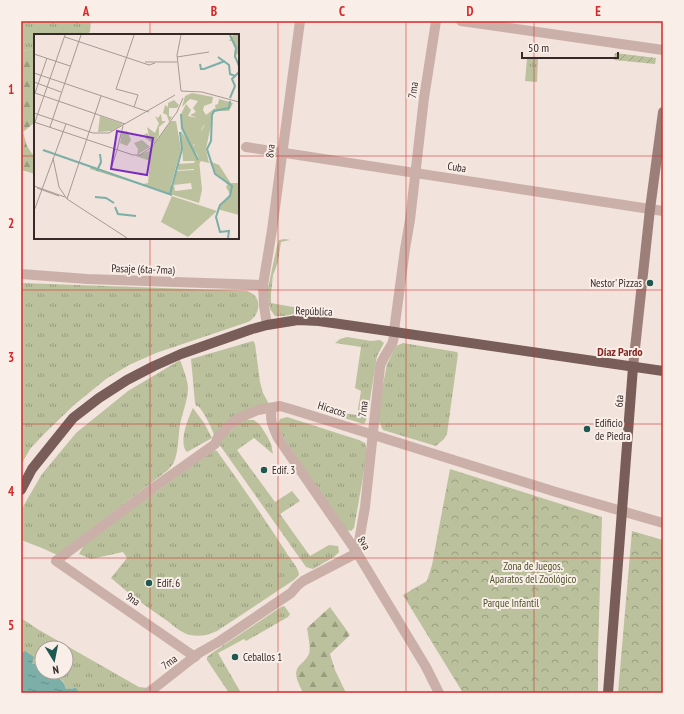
<svg xmlns="http://www.w3.org/2000/svg" width="684" height="714" font-family="'PT Sans Narrow',sans-serif">
<style>
.grass{fill:url(#grass-tufts)}
.forest{fill:url(#forest-firs)}
.park{fill:url(#park-crowns)}
.garden{fill:url(#garden-furrows)}
.water{fill:url(#water-ripples)}
.lines{fill:none;stroke-linecap:round;stroke-linejoin:round}
.street{stroke:#cab0a8;stroke-width:10}
.secondary{stroke:#9d7f79;stroke-width:10}
.primary{stroke:#785d59;stroke-width:10}
.grid{fill:none;stroke:#d62828;stroke-width:1;stroke-opacity:0.55}
.poi-dot{fill:#1e5850;stroke:#f9eee8;stroke-width:1.5}
.labels{text-anchor:middle;stroke-width:4;stroke-linejoin:round;paint-order:stroke}
.street-label{font-size:11px;fill:#362a28;stroke:#f9eee8}
.poi-label{font-size:11px;fill:#362a28;stroke:#f9eee8;text-anchor:start}
.park-label{font-size:11px;fill:#4e542c;stroke:#f9eee8}
.neighbourhood-label{font-size:12px;font-weight:bold;fill:#852621;stroke:#f9eee8}
.inset-river{fill:none;stroke:#7bafa7;stroke-width:2}
.inset-road{fill:none;stroke:#a79994;stroke-width:1}
.view{fill:#7b2cbf;fill-opacity:0.15;stroke:#7b2cbf;stroke-width:2}
.inset-edge{fill:none;stroke:#362a28;stroke-width:2}
.neatline{fill:none;stroke:#d62828;stroke-width:1.5}
.grid-label{font-size:13px;text-anchor:middle;font-weight:bold;fill:#d62828}
</style>
<defs>
<pattern id="grass-tufts" width="24" height="20" patternUnits="userSpaceOnUse"><rect width="24" height="20" fill="#bbc19c"/><path d="M3 7l-1-3M5 7V3M7 7l1-3M15 17l-1-3M17 17v-4M19 17l1-3" fill="none" stroke="#999d7f"/></pattern>
<pattern id="forest-firs" width="22" height="20" patternUnits="userSpaceOnUse"><rect width="22" height="20" fill="#bbc19c"/><path d="M5 1l3.5 6h-7zM16 11l3.5 6h-7z" fill="#999d7f"/></pattern>
<pattern id="park-crowns" width="20" height="18" patternUnits="userSpaceOnUse"><rect width="20" height="18" fill="#bbc19c"/><path d="M2 6a3 3 0 1 1 6 0M12 15a3 3 0 1 1 6 0" fill="none" stroke="#999d7f"/></pattern>
<pattern id="garden-furrows" width="10" height="10" patternUnits="userSpaceOnUse"><rect width="10" height="10" fill="#bbc19c"/><path d="M-1 1l2-2M0 10L10 0M9 11l2-2" fill="none" stroke="#999d7f"/></pattern>
<pattern id="water-ripples" width="26" height="14" patternUnits="userSpaceOnUse"><rect width="26" height="14" fill="#7bafa7"/><path d="M2 4q2-2 4 0t4 0M15 11q2-2 4 0t4 0" fill="none" stroke="#668f88"/></pattern>
</defs>
<rect width="100%" height="100%" fill="#f2e3dc"/>
<g class="grass">
<polygon points="21,21 91,21 90,32 85,35 35,35 35,49 21,51"/>
<polygon points="527,59 538,59 537,82 525,81"/>
<polygon points="285,239 290,240 281,242 278,262 273,275 271,293 271,303 293,307 313,308 313,310 284,316 275,316 270,309 267,293 277,246 279,240"/>
<path d="M21,283L247,291C263,296 261,315 248,322L156,353L129,365L106,379L74,405L44,434L30,449L21,465Z"/>
<polygon points="347,337 371,341 380,340 384,343 377,356 367,418 364,424 341,417 334,412 357,415 361,391 355,388 361,347 335,343 340,339"/>
<path d="M253,341L254,342L255,344L260,382L263,393L269,404L214,435C211,426 204,412 198,406H196L195,403L191,359Z"/>
<polygon points="403,343 457,352 458,354 447,434 444,439 436,446 383,430 379,422 379,404 387,364 396,346"/>
<path d="M180,360C183,368 187,378 188,387C188,399 184,408 181,420C178,432 179,451 174,462C173,465 170,467 168,470L57,555L42,548L21,540V510L42,474L76,433L128,391Z"/>
<path d="M193,408L204,423L212,438L187,452C178,443 188,418 193,408Z"/>
<polygon points="287,417 359,440 365,443 367,451 366,460 354,528 351,531 346,530 280,432 277,425 280,419"/>
<path d="M244,420H254L260,425L267,436L271,444L273,454L254,438L237,450L275,502L292,491L300,501L280,514L310,556L329,545L338,546L339,552L334,557L313,569L306,567L219,444C224,434 226,436 233,429C237,425 239,422 244,420Z"/>
<path d="M214,450L217,451C241,484 264,518 286,552C290,559 299,568 299,575L294,580L217,631C208,635 200,637 190,635C181,633 173,625 166,620C147,607 129,594 111,578L127,558L123,552L91,559L79,554L85,543Z"/>
<polygon points="284,606 285,607 290,614 288,617 246,641 244,639 218,653 241,693 229,693 207,660 207,657 212,653 281,607"/>
<path d="M21,618L39,630L139,687L148,688L143,693H78L77,691L73,688L69,689H66L63,681L58,677L53,672H66V648H42V666L33,664L31,665C31,658 31,648 21,653Z"/>
</g>
<g class="forest">
<polygon points="35,49 35,120 34,123 23,132 27,146 35,158 35,174 25,171 21,171 21,51"/>
<path d="M330,607L350,635L330,654L335,670L346,693H303C299,683 291,672 301,664C304,661 307,658 309,654C311,648 308,635 307,628Z"/>
</g>
<g class="park">
<polygon points="450,469 602,517 598,653 598,693 463,693 403,595 427,581 432,565"/>
<polygon points="632,531 663,540 663,693 618,693"/>
</g>
<polygon class="garden" points="615,53 656,58 655,64 614,60"/>
<path class="water" d="M25,651L27,652L34,657L32,664H40L41,666H42V672H53C59,680 63,678 66,689L76,688L78,691V693H21V653Z"/>
<g class="lines">
<g class="street">
<polyline points="461,21 663,50"/>
<polyline points="246,147 663,211"/>
<polyline points="21,274 87,279 263,285"/>
<polyline points="267,325 264,306 263,285 272,230 300,21"/>
<path d="M272,408C269,419 273,427 278,438L356,551L426,667L439,693"/>
<polyline points="195,657 56,561 153,488 215,444 218,437 231,424 239,418 258,410 280,406 297,411 556,492 663,523"/>
<path d="M148,693L199,653L220,641L291,593L297,586L303,581L353,555L358,547L365,507L380,367C382,357 390,350 393,341C394,338 394,335 394,331L405,249L410,220L424,98L436,21"/>
</g>
<polyline class="secondary" points="633,367 650,209 663,112"/>
<g class="primary">
<polyline points="21,490 32,469 73,418 99,398 127,380 154,366 181,354 252,329 267,325 298,320 319,321 663,371"/>
<polyline points="608,693 633,367"/>
</g>
</g>
<path class="grid" d="M150,21V35M278,21V693M406,21V693M534,21V693M21,156H35M238,156H663M150,238V693M21,290H663M21,424H663M21,558H663"/>
<g class="poi-dot">
<circle cx="650" cy="283" r="4"/>
<circle cx="587" cy="429" r="4"/>
<circle cx="264" cy="470" r="4"/>
<circle cx="149" cy="583" r="4"/>
<circle cx="235" cy="657" r="4"/>
</g>
<g class="labels">
<g class="street-label">
<text transform="translate(413 90) rotate(-82)" y="4">7ma</text>
<text transform="translate(270 151) rotate(-83)" y="4">8va</text>
<text transform="translate(457 167) rotate(9)" y="4">Cuba</text>
<text transform="translate(143 269) rotate(2)" y="4">Pasaje (6ta-7ma)</text>
<text transform="translate(314 311) rotate(2)" y="4">República</text>
<text transform="translate(619 401) rotate(-86)" y="4">6ta</text>
<text transform="translate(332 409) rotate(17)" y="4">Hicacos</text>
<text transform="translate(363 409) rotate(-84)" y="4">7ma</text>
<text transform="translate(364 543) rotate(57)" y="4">8va</text>
<text transform="translate(133 599) rotate(35)" y="4">9na</text>
<text transform="translate(169 662) rotate(-37)" y="4">7ma</text>
</g>
<g class="poi-label">
<text x="642" y="287" text-anchor="end">Nestor' Pizzas</text>
<text x="595" y="427">Edificio<tspan x="595" dy="13">de Piedra</tspan></text>
<text x="272" y="474">Edif. 3</text>
<text x="157" y="587">Edif. 6</text>
<text x="243" y="661">Ceballos 1</text>
</g>
<g class="park-label">
<text x="533" y="570">Zona de Juegos.<tspan x="533" dy="13">Aparatos del Zoológico</tspan></text>
<text x="511" y="607">Parque Infantil</text>
</g>
<g class="neighbourhood-label">
<text x="620" y="356">Díaz Pardo</text>
</g>
</g>
<g transform="translate(34 34)">
<rect width="205" height="205" fill="#f2e3dc"/>
<path d="M199,1H205V25L204,19L200,25L201,14L198,7H195ZM158,59L179,63L178,69L170,72L169,76L172,81L181,74L182,77L177,81V91H170L167,96V107H162L165,112L160,110L158,113L165,126L168,156L165,169L56,135L57,133L109,150L114,149L116,127L102,122L115,117L137,87H142L147,115L137,151L139,154L142,137L160,136V128L162,127H149L147,97L153,106L147,94V80L152,70L157,76L154,82L163,84L156,81L162,78L159,74L164,67L156,65L148,73L151,62ZM157,149L158,155L141,157L140,151ZM127,80L128,87H132L125,93V101L120,110L111,104L112,101L108,102L113,99L115,102L113,93L121,99L125,89L124,88L121,82L124,84ZM108,106L116,113L103,121L104,115L100,109Z" fill="#bbc19c" fill-rule="evenodd"/>
<path d="M185,65L199,69L195,77H182L181,71L184,70ZM140,66L145,71L143,74H135V82L138,83L135,88L133,81L129,79L131,71L134,73V69ZM173,87L177,91L172,115L175,129L167,127L165,130L164,122L158,113L161,110L165,112L161,107H167L166,99ZM198,149H205V181L183,175L196,160L192,153L194,150ZM138,162L183,177L154,203L127,188Z" fill="#bbc19c"/>
<path d="M175,127L185,131L198,151L192,150L193,148L182,140Z" fill="#bbc19c"/>
<path d="M66,82L89,90L78,97L64,98ZM93,97L97,106L93,112L86,109L88,98Z" fill="#bbc19c"/>
<path d="M160,129V135L144,136L143,130Z" fill="#bbc19c"/>
<path class="inset-river" d="M196,1L202,14L201,22L205,32M184,23L195,31L196,40L201,42M166,30L167,35H170L191,27M196,64L201,52L198,45L205,38M147,80L148,94L164,126M9,116L138,161M63,137L67,128L66,120M136,160L148,115L146,98M61,163L72,164L80,169M81,173L84,180L102,182M194,204L195,197L186,198L182,183L186,171L196,162L198,152L181,140L173,115L177,107L178,81L180,77L195,74L196,67"/>
<path class="inset-road" d="M100,1L82,55L104,61L100,73M147,1L143,21L147,57L168,58L205,68M31,3L115,31L121,29M0,20L36,32M143,23L175,18M111,28H143M0,39L115,78M0,48L27,58M1,59L91,90M0,62L13,24M0,79L59,99H75L141,61M0,88L99,121H106L118,113L143,78L149,64M1,88L31,1M16,93L47,1M83,116L89,92M19,124L25,153L33,165L93,204M78,132L83,116M0,152L31,163M3,154L25,162M33,165L67,62M0,177L32,90"/>
<path class="view" d="M83,97L119,104L113,141L77,135Z"/>
<rect width="205" height="205" class="inset-edge"/>
</g>
<rect width="684" height="714" fill="none" stroke="#f9eee8" stroke-width="44"/>
<g transform="translate(54 660) rotate(170)"><circle r="19" fill="#f9eee8" stroke="#aba09b"/>
<path d="M0-3L7 15L0 10L-7 15Z" fill="#1e5850"/>
<text y="-6" font-size="11" font-weight="bold" text-anchor="middle" fill="#362a28">N</text>
</g>
<path d="M522 52v6h96v-6" fill="none" stroke="#362a28" stroke-width="2"/>
<text x="528" y="52" font-size="12" fill="#362a28" stroke="#f9eee8" stroke-width="3" paint-order="stroke">50 m</text>
<rect x="22" y="22" width="640" height="670" class="neatline"/>
<g class="grid-label">
<text x="86" y="16">A</text>
<text x="214" y="16">B</text>
<text x="342" y="16">C</text>
<text x="470" y="16">D</text>
<text x="598" y="16">E</text>
<text x="11" y="94">1</text>
<text x="11" y="228">2</text>
<text x="11" y="362">3</text>
<text x="11" y="496">4</text>
<text x="11" y="630">5</text>
</g>
</svg>
